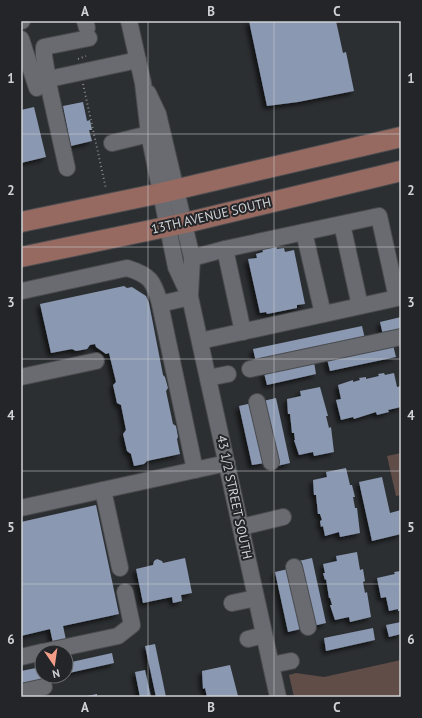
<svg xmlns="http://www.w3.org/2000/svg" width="422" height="718" font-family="'PT Sans',sans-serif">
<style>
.green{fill:#614d48}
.building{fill:#8a98b1;filter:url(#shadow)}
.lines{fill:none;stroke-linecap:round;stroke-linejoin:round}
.minor-casing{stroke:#494b4e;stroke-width:18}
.major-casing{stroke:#494b4e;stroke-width:22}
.path{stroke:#86888b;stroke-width:2;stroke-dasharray:1 3;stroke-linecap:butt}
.minor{stroke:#696b70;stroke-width:16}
.major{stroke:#976a61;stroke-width:20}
.grid{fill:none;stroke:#d0d2d4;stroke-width:1;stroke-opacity:0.55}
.labels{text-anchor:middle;stroke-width:4;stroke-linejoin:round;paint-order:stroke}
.street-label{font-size:13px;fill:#d0d2d4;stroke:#232528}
.neatline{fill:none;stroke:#d0d2d4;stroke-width:1.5}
.grid-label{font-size:13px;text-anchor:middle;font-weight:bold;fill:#d0d2d4}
</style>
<defs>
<filter id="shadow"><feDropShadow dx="-3.5" dy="3.5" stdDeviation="2" flood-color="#0009"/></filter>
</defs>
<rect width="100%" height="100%" fill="#2c2f32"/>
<g class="green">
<polygon points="401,453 401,495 396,496 387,456"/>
<polygon points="401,660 401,697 294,697 289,675 296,673 324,677"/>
</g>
<g class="building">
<polygon points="249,21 336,21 343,53 346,52 354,91 298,102 267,106"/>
<polygon points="83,102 87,121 90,120 92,130 89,130 92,141 71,146 63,106"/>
<polygon points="34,107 46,157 21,163 21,110"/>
<polygon points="276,245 277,249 284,248 285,252 294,250 305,304 297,305 297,308 267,314 266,312 260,313 248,259 257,258 256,254 263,252 262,248"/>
<polygon points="124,286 127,288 132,287 146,296 149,303 163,375 165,377 168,388 166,391 173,424 176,426 178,437 177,439 180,454 147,461 144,464 134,466 131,454 127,451 123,434 126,430 121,405 117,403 113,385 116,382 109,353 106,354 96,347 95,344 90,345 87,349 76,351 72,349 51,353 40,304"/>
<polygon points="401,317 401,331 383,335 380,322"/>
<polygon points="362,326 365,339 256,362 253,349"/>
<polygon points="393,345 396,357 330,371 327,359"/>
<polygon points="314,362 316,374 267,385 264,373"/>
<polygon points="384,373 385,375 394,373 397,387 401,386 401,407 388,410 389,412 377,415 376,412 354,419 353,417 341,420 336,400 341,399 338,385 353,380 353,382 360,380 359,378 366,377 366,379 379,376 378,374"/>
<polygon points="320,387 328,416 326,416 329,428 331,427 334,452 314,456 313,452 299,455 294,440 295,440 294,433 292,433 290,414 288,414 287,399 301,396 300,391"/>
<polygon points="276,398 290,463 277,466 263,401"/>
<polygon points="252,403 265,463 252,465 239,406"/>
<polygon points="346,468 350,485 352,485 355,497 353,497 355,508 357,508 360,533 340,537 339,532 325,536 323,526 321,527 320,521 322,520 320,514 318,514 316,495 314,495 313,480 327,477 326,472"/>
<polygon points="382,477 390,513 401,510 401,534 372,541 359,482"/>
<polygon points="96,505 119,614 63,626 66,640 53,643 50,629 21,636 21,522"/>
<polygon points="357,552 360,570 363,569 365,581 363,582 365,593 367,592 371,617 350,622 349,617 335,620 330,605 332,605 330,598 329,598 326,579 325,580 323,573 325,573 323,564 337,561 336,556"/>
<polygon points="185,558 192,593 181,595 182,601 173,603 172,597 143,603 136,569 153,565 154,561 157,559 162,561 163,563"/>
<polygon points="312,558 326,623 313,626 299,561"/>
<polygon points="288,569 301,629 288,632 275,572"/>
<polygon points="401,571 401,611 398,611 398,609 389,611 386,597 381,598 377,578 395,574 394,572"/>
<polygon points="401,622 401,634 389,637 386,625"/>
<polygon points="373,628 375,640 326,651 324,638"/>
<polygon points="155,644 166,697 156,697 145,646"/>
<polygon points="112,653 114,663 69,673 67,663"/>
<polygon points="230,665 238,696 207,697 205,688 203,689 202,671"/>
<polygon points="41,667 43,680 21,685 21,671"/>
<polygon points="145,670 151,697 140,697 135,672"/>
<polygon points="97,694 97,697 87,697 87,696"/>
</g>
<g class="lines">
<defs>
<g id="minor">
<polyline points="21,21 22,21"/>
<polyline points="85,21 87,28"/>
<polyline points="129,21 143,83 149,134 176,267 190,297 278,697"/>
<polyline points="21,39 37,88"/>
<polyline points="49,79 138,60"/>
<polyline points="148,93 158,114 192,258 190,294"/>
<polyline points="112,143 149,134"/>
<polyline points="67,168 50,92 44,56 44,47 89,38"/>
<polyline points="342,224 360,306"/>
<polyline points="304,232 323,314"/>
<polyline points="225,249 243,332"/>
<polyline points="192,258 225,249 379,216 397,298 200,341"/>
<path d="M22,291L127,268C150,275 154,281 160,304L195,470"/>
<polyline points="160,304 190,297"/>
<polyline points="250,369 401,337"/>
<polyline points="21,377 96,361"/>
<polyline points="208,378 228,374"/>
<polyline points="257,402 271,462"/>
<polyline points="21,508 103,490"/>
<polyline points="241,527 283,517"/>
<polyline points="294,567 308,627"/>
<polyline points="120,568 103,490 227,463"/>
<polyline points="232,603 256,598"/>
<polyline points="248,639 264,635"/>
<polyline points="43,652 118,636 132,625 125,592"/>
<polyline points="21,657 42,652"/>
<polyline points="271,665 291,661"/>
<polyline points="21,692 44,687"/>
</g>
<g id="major">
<polyline points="21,222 161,193 401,137"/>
<polyline points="21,257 185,223 401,171"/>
</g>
</defs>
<use href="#minor" class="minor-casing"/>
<use href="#major" class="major-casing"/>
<g class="path">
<polyline points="78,59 86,56"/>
<polyline points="83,84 106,189"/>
</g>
<use href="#minor" class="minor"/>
<use href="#major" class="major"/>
</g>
<path class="grid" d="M148,21V697M274,21V697M21,134H401M21,247H401M21,359H401M21,471H401M21,584H401"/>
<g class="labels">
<g class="street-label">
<text transform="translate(211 215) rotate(-13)" y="5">13TH AVENUE SOUTH</text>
<text transform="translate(235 497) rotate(78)" y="5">43 1/2 STREET SOUTH</text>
</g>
</g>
<rect width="422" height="718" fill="none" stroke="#232528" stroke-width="44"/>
<g transform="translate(54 664) rotate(167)"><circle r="19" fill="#232528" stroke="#686a6d"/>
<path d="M0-3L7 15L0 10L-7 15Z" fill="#f49e8a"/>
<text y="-6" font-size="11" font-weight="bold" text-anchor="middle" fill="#d0d2d4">N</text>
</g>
<rect x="22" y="22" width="378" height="674" class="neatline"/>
<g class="grid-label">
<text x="85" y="16">A</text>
<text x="211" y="16">B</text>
<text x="337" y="16">C</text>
<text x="11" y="83">1</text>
<text x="411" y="83">1</text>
<text x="11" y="195">2</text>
<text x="411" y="195">2</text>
<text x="11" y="307">3</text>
<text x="411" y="307">3</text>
<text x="11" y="420">4</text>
<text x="411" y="420">4</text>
<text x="11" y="532">5</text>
<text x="411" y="532">5</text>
<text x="11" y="644">6</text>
<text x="411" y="644">6</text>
<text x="85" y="712">A</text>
<text x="211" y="712">B</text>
<text x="337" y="712">C</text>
</g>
</svg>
